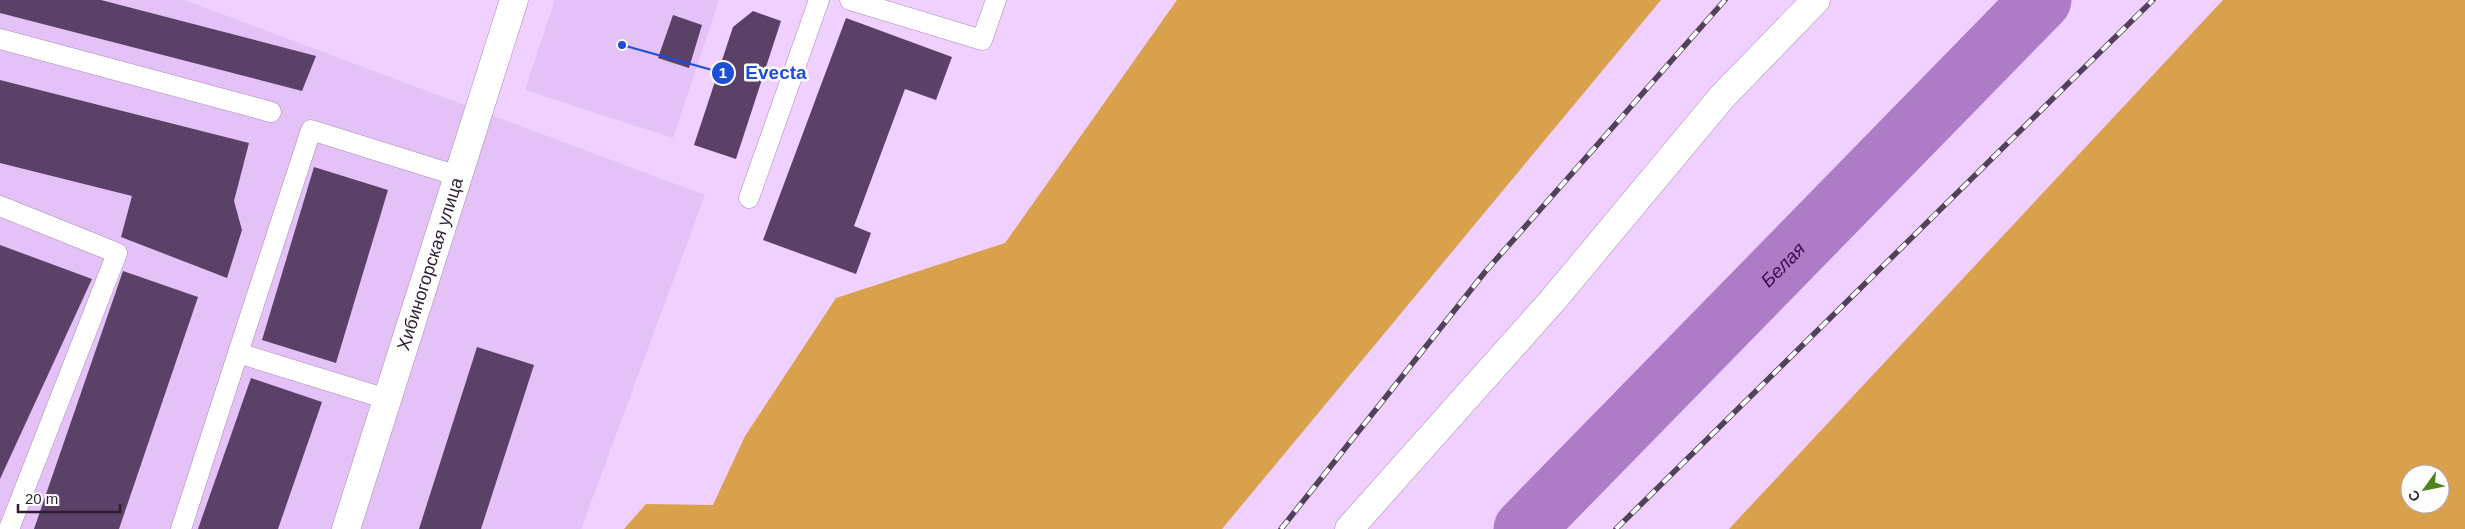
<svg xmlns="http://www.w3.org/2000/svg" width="2465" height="529" font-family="Helvetica,sans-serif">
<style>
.built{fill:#e4c1f6}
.forest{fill:#daa14d;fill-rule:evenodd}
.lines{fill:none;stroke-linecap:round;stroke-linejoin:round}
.river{stroke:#ae7cc6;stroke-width:61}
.building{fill:#5b4067}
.service-casing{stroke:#a78ab6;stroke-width:21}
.minor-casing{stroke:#a78ab6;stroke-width:29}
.service{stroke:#fff;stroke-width:20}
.minor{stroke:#fff;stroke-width:28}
.rail-casing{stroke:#514259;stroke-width:5.5}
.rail{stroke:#fefefe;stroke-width:4;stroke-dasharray:11;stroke-linecap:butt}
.labels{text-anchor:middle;stroke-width:5;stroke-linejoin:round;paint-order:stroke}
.street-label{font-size:18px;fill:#2b1f30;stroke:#fefefe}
.water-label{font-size:19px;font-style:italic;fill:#3e0c51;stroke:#fefefe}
.leader{fill:none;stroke:#1d4ed8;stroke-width:2}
.callout-dot{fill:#1d4ed8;stroke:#fefefe;stroke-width:2}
.mark-label{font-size:15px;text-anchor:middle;font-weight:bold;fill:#fff}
.callout-label{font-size:19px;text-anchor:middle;font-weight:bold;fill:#1d4ed8;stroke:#fefefe;stroke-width:5;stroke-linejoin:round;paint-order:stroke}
</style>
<rect width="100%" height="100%" fill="#efd0ff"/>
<g class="built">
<polygon points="0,0 185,0 705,195 581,529 0,529"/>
<polygon points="555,0 719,0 673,138 525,90"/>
</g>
<g class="forest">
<polygon points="1177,0 1661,0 1222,529 624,529 646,504 713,505 745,436 836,298 1005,243"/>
<path d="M2223,0H2465V529H1729ZM2410,474H2440V504H2410Z"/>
</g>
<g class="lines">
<path class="river" id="s1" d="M1524,529L2041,0"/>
</g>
<g class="building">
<polygon points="0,0 101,0 316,56 302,91 0,13"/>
<polygon points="753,11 781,21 736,159 694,145 733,27"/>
<polygon points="673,15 702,25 689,68 658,58"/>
<polygon points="846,18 952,57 936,100 905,89 854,226 871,233 856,274 763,240"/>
<polygon points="0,80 249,143 234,201 242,230 227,278 121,237 132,196 0,163"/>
<polygon points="314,167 388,190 336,363 262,340"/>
<polygon points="0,245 92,279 0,479"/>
<polygon points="123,271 198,297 119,529 34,529"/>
<polygon points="477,347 534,365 481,529 419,529"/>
<polygon points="251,378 322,402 278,529 198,529"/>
</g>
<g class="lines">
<defs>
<g id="service">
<polyline points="850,0 982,40 996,0"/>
<polyline points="0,39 271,112"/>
<polyline points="749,198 819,0"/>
<polyline points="0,206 117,253 9,529"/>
<polyline points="238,353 311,130 458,176"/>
<polyline points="181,529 238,353 387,399"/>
</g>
<g id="minor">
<path id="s2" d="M346,529L514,0"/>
<polyline points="1349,529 1553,300 1722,97 1816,0"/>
</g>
</defs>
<use href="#service" class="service-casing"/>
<use href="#minor" class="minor-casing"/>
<use href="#service" class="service"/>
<use href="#minor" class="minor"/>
<defs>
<g id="rail">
<polyline points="1281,529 1485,272 1725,0"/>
<polyline points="1616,529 2153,0"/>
</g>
</defs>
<use href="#rail" class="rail-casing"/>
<use href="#rail" class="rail"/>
</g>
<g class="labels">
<g class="street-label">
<text dy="6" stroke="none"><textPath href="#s2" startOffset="278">Хибиногорская улица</textPath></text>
</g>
<g class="water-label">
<text dy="7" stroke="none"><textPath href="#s1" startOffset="370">Белая</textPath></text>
</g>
</g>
<path class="leader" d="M622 45L723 73"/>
<g class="callout-dot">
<circle cx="622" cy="45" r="5"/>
<circle cx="723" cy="73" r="12"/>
</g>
<g class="mark-label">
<text x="723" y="78">1</text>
</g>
<g class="callout-label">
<text x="776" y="79">Evecta</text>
</g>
<g transform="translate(2425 489) rotate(237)"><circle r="24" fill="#fefefe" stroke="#aaa5ac"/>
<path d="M0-4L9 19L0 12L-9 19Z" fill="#4b831c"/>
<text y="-8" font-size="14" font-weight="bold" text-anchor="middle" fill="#2b1f30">С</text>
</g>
<path d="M18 504v8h102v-8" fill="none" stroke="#2b1f30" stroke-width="2.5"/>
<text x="25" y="504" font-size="15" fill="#2b1f30" stroke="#fefefe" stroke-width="4" paint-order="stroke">20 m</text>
</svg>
